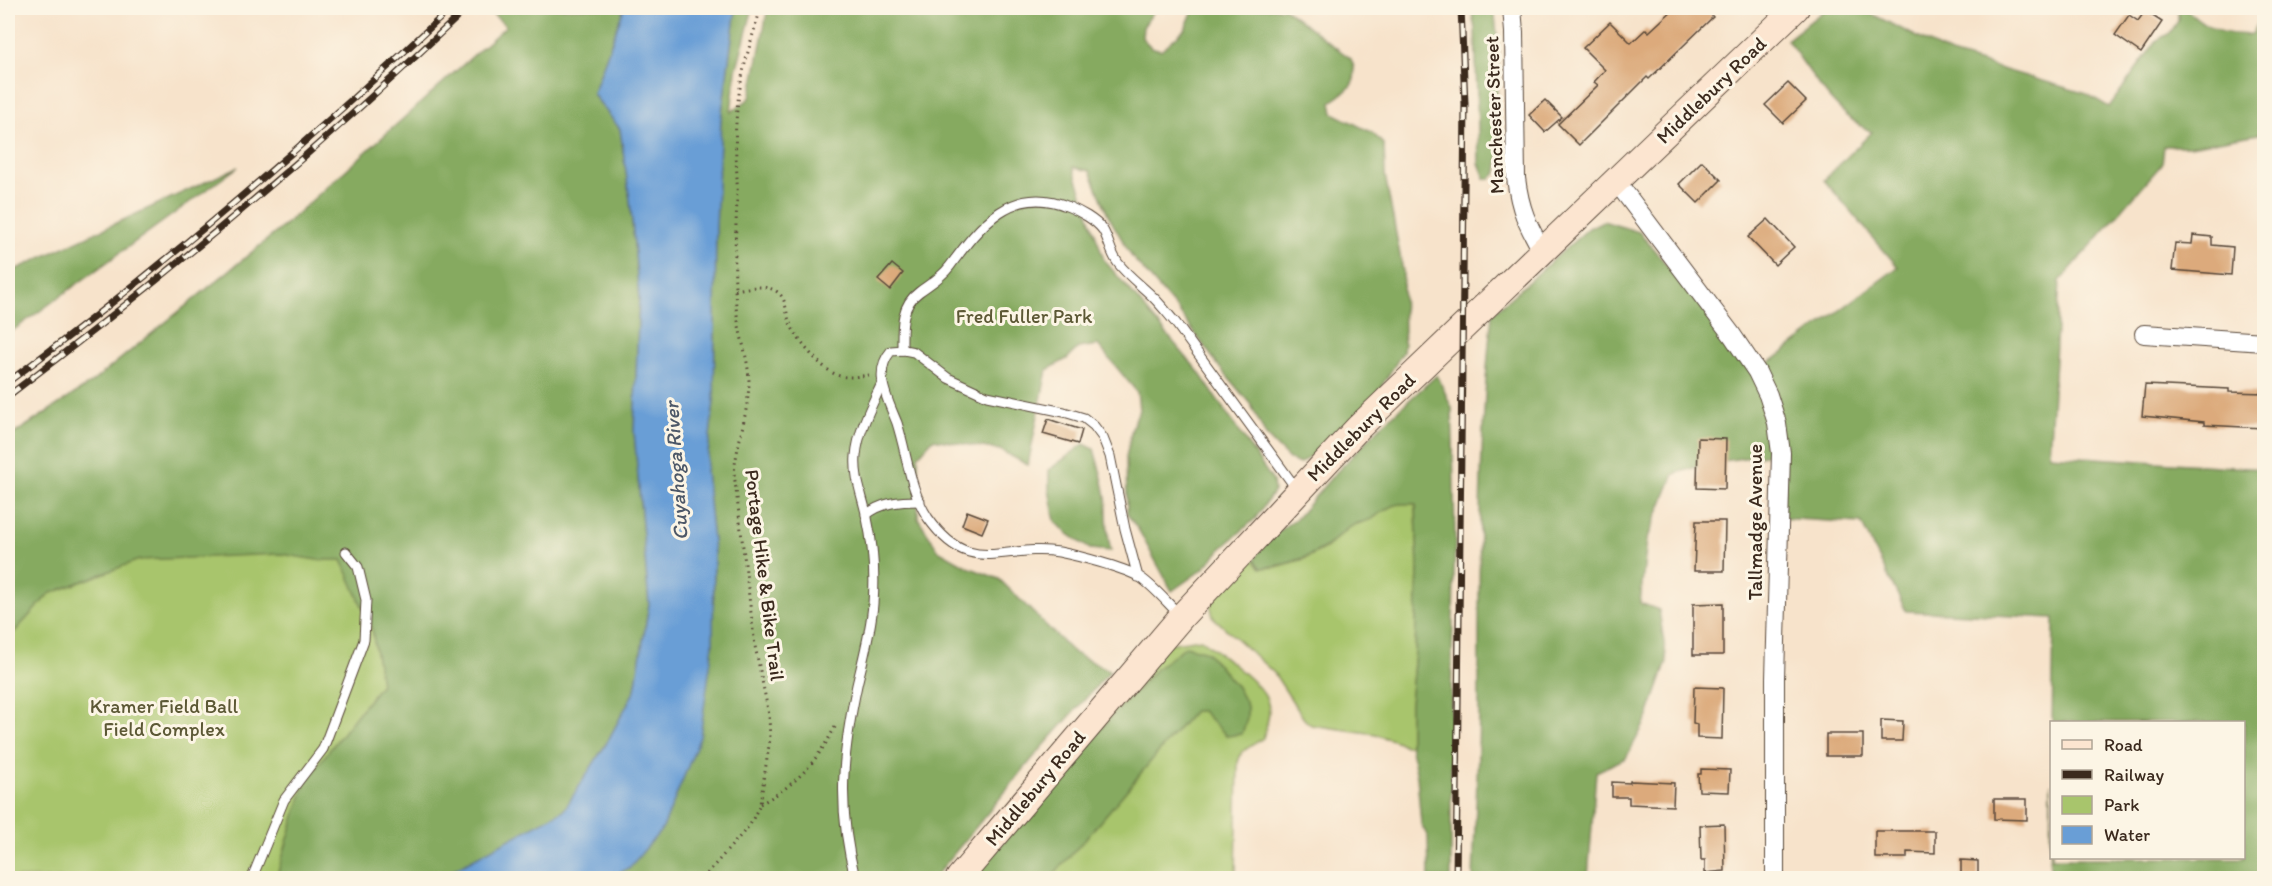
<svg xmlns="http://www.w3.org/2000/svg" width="2272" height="886" font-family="Itim,sans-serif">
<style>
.green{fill:#a8c56c;stroke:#727845;stroke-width:1.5}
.forest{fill:#86aa60;stroke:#606a3f;stroke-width:1.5}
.water{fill:#699ed6;stroke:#52647a;stroke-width:1.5}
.building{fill:#dcaa7c}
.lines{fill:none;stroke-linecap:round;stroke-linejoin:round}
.lane-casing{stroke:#574638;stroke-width:11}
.street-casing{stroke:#574638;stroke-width:20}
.secondary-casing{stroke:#574638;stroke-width:28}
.path{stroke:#574638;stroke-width:3;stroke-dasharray:1.5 4.5;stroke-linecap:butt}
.lane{stroke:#fff;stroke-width:9}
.street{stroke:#fff;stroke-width:18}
.secondary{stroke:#fce5d0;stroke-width:26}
.rail-casing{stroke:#3b2a1e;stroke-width:7}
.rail{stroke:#fcf5e5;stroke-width:4.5;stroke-dasharray:14;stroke-linecap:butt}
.labels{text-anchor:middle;stroke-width:6;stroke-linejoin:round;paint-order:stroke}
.street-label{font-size:20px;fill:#3b2a1e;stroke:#fcf5e5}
.park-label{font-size:20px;fill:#5c5835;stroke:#fcf5e5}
.water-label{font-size:21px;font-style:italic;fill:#4d5868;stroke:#fcf5e5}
</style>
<rect width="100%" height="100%" fill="#fcf5e5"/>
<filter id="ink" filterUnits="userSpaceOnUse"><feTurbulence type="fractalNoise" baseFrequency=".0167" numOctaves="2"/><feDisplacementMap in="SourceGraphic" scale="12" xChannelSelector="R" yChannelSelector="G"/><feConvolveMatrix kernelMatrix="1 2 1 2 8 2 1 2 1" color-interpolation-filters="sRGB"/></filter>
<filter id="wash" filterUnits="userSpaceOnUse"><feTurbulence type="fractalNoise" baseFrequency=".008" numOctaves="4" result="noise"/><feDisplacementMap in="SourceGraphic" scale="24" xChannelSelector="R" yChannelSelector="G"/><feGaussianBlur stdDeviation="1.35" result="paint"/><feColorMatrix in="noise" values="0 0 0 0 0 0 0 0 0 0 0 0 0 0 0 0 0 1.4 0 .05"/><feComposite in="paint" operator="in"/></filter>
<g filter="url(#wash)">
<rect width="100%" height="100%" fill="#f7e3cb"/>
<g class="green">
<polygon points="507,26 438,878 8,878 8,438 91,383 278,231"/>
<path d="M1402,503L1416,504L1418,570L1415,652L1410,704V745L1405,746C1393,737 1388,741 1376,734L1311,725L1304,719L1274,673L1213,617L1210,604L1249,560H1255L1261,568L1276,567L1304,559L1325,548L1351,526L1372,519L1387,507Z"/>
<path d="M1201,639C1217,652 1261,683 1267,700C1272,713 1266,726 1263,738L1242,752L1238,762L1236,878H973L1167,644Z"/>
</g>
<g class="forest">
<polygon points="489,8 624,8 593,94 620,129 630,200 639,297 634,431 649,604 635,690 606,744 564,811 438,878 276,878 306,780 381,684 372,629 342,560 317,560 281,554 139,560 49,594 8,639 8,438 91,383 278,231 506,26 487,9"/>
<path d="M736,8H753L736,71L731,112L750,98L768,8H1156L1143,27L1142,38L1151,47L1161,50L1185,29L1194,8H1284L1351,59C1361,82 1349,90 1331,102L1333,113L1371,132L1384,144L1385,175L1403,271L1404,341L1403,352L1374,398L1326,445L1299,464L1289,459L1266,436L1251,405L1221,369L1177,309L1132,257L1109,217L1090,171L1073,167L1104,260L1198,371L1273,481L1274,491L1255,519L1222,548L1203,569L1172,591L1138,529L1127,514L1126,457L1132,428L1139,410L1137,392L1098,345L1078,348L1067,359L1047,370L1028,465L1000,450L933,439L918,456V518L938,550L968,567L999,579L1074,653L1110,671L1033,758L934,878H610L630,867L713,645L714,552L706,471L714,401L716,226L721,119Z"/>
<polygon points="1471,8 1494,8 1499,51 1496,113 1500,144 1497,173 1489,179 1485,178 1479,163 1475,29"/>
<path d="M1827,8H1860L1951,54L2087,94L2109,107L2157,40L2170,33L2178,21V8C2188,8 2194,17 2202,22C2218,33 2234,36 2252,34L2262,16L2264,17V133L2190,146H2164L2162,164L2060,281L2049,455L2264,469V878H2050L2051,783L2052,858H2244V722H2052L2054,618L1906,611L1861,523L1780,518V453L1708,463L1674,474L1647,540L1640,603L1659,610L1667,662L1647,719L1626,758L1596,772L1588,878H1473C1475,818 1479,757 1479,696C1479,569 1478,442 1492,314L1589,228L1603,221L1639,232L1757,372L1898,267L1824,180L1872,132C1834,115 1811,72 1787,40Z"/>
<polygon points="238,167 40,311 8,334 8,273"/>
<path d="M1437,375L1452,408L1453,439L1455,539L1451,698V878H1429L1428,837L1421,824L1417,776L1410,745V704L1415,652L1418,570L1416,504C1392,503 1392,506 1373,518C1367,522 1358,522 1352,526C1341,532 1333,543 1322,549C1303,560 1283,566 1261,568L1255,560L1263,542L1298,517L1330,479L1383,424Z"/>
<path d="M1084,444L1094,449C1098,465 1104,481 1106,497C1108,515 1106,533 1111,551L1090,549L1067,533L1055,521L1049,490V470Z"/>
<path d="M1186,646L1207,652L1237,687L1247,706V718L1242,734L1227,736L1202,711H1194C1145,766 1100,825 1050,878H972L1082,750L1157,668Z"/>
</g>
<polygon class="water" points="624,8 736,8 721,119 716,227 714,401 706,471 714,552 713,645 700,737 663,828 630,867 610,878 438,878 564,810 606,744 635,690 649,604 634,431 639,297 630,200 620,129 593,94"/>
<g id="blocks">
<g class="building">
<polygon points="1675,8 1705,8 1713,17 1649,79 1647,77 1579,145 1558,124 1598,85 1594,82 1605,70 1583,48 1610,22 1631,43 1646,29 1649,32"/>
<polygon points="2145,11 2162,22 2141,53 2115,35 2129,15 2138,21"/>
<polygon points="1788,83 1806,101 1783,123 1765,105"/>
<polygon points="1545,100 1562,117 1545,132 1529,115"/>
<polygon points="1702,161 1721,180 1698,203 1679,184"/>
<polygon points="1768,219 1794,247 1775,265 1748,237"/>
<polygon points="2193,235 2212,237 2212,245 2233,247 2231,275 2172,270 2175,243 2192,244"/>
<polygon points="892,264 903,273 890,290 878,280"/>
<polygon points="2145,385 2229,389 2229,392 2265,393 2263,428 2204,425 2204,422 2142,416"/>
<polygon points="1048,419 1082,430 1078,444 1043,434"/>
<polygon points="1698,438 1726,439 1725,489 1697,488"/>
<polygon points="967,511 988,519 982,533 962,525"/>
<polygon points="1696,521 1725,521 1724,571 1694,571"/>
<polygon points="1723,603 1723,655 1693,655 1693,604"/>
<polygon points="1694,687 1723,688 1722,739 1697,738 1697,724 1693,723"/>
<polygon points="1881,720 1903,721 1902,741 1881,741"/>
<rect x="1826" y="734" width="37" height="22"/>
<polygon points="1701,769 1730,770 1729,792 1699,791 1698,774 1701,774"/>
<polygon points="1630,781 1674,783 1673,806 1629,804 1629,797 1612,797 1612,782 1630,783"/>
<polygon points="1994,799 2027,799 2027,820 1994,819"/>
<polygon points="1724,824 1725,871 1705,873 1705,860 1701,860 1700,825"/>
<polygon points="1875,831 1935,831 1935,853 1907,852 1907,858 1875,858"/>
<polygon points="1961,860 1978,861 1978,878 1961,877"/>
</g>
</g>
</g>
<g filter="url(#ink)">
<use href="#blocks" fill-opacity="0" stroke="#574638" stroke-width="1.5"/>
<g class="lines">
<defs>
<g id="lane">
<path d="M902,350C902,328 900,306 919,292C931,283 941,278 950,266C980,225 1013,183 1069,207C1079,211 1096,220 1103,230C1109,240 1110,252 1118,263C1128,276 1142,286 1154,298C1161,305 1168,314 1175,322L1298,491"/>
<path d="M866,515C882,502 900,501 920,501"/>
<path d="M1138,577L1125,529L1110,456L1103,438L1094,426L1084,418L1064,412L987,396L948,378L914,352L904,350L891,351C872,373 888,400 897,423C907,454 910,491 928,518C971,579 1003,543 1059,552C1079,556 1121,567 1138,576C1152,584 1169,605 1181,616"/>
<polyline points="252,878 284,800 323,749 364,640 366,600 358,567 346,552"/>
<path d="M855,878C837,807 842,756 857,685C863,659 871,631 873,604C875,577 873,545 867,518C863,497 854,478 856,456C858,431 872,405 882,383"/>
</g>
<g id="street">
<path d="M1512,8L1514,32L1516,178C1520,210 1527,224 1543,252"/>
<polyline points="1616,181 1732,335 1757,372 1768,395 1777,423 1781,453 1775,679 1775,878"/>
<polyline points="2144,334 2264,342"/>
</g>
<polyline id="secondary" points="959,878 1182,616 1358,428 1796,8"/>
</defs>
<use href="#lane" class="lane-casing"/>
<use href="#street" class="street-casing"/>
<use href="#secondary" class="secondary-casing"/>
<g class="path">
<path d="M735,290C748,288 764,284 776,291C787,298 785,310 789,320C794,337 820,368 837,375C847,379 859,376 869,375"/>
<path d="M760,804C796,785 816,763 835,727"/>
<path d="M703,878L750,825L760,804L770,739L769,715L755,646L734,473C737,443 748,414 749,383C749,358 738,332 736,306C733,270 736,233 737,197C738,172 734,148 736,123C738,83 749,46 761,8"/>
</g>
<use href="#lane" class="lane"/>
<use href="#street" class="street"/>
<use href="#secondary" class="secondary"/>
<defs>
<g id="rail">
<path d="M8,382C163,268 310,141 451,8"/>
<path d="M8,396C168,275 322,147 467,8"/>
<polyline points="1456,878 1465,104 1461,8"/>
</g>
</defs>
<use href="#rail" class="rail-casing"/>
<use href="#rail" class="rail"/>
</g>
</g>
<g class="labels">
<g class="street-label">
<text transform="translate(1711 90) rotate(-44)" y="7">Middlebury Road</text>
<text transform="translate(1494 115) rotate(-92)" y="7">Manchester Street</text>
<text transform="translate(1361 427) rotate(-45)" y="7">Middlebury Road</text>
<text transform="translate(1755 522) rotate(-90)" y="7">Tallmadge Avenue</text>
<text transform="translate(765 575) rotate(83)" y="7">Portage Hike &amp; Bike Trail</text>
<text transform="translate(1035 788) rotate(-50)" y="7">Middlebury Road</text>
</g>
<g class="park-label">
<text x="1024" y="323">Fred Fuller Park</text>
<text x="164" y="713">Kramer Field Ball<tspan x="164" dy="23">Field Complex</tspan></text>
</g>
<g class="water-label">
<text transform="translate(676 471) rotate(-94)" y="7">Cuyahoga River</text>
</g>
</g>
<rect width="2272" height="886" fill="none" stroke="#fcf5e5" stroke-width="30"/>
<rect x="2050" y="721" width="195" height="138" fill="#fcf5e5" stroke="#afa495" stroke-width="1.5"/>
<rect x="2062" y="740" width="30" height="9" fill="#fce5d0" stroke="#afa495" stroke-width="1.5"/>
<text x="2104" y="751" font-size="18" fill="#3b2a1e">Road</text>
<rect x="2062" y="770" width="30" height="9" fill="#3b2a1e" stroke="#afa495" stroke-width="1.5"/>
<text x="2104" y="781" font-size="18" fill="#3b2a1e">Railway</text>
<rect x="2062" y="796" width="30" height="18" fill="#a8c56c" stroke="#afa495" stroke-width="1.5"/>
<text x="2104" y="811" font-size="18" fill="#3b2a1e">Park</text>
<rect x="2062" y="826" width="30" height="18" fill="#699ed6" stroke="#afa495" stroke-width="1.5"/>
<text x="2104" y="841" font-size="18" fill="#3b2a1e">Water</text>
</svg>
